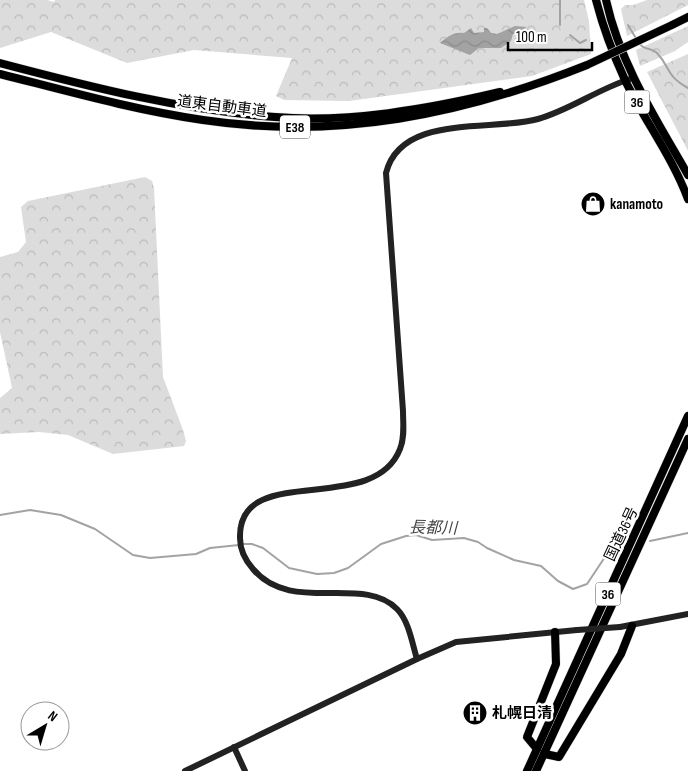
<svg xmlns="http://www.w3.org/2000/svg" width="688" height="771" font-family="'Sofia Sans Condensed','Noto Sans JP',sans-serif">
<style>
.forest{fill:url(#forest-crowns)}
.water{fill:url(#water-waves)}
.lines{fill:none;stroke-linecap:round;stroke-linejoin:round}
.stream{stroke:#a3a3a3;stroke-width:2}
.highway-casing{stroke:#dbdbdb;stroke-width:9}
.secondary{stroke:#222;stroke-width:6}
.highway{stroke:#000;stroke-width:8}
.highway-bridge-casing{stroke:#dbdbdb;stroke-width:9;stroke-linecap:butt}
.secondary-bridge{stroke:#222;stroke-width:6}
.highway-bridge{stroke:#000;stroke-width:8}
.labels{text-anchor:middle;stroke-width:5;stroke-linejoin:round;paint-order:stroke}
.shield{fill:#fff;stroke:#4c4c4c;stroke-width:1}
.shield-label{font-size:14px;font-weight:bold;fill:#000}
.street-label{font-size:15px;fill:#000;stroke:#fff}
.poi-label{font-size:15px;font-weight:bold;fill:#000;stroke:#fff;text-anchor:start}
.water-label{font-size:16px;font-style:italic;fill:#444;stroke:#fff}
</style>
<defs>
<pattern id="forest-crowns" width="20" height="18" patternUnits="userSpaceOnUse" patternTransform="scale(1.25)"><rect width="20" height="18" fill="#dcdcdc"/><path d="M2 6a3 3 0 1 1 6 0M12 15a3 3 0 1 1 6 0" fill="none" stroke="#bbb"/></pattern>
<pattern id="water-waves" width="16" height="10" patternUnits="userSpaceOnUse" patternTransform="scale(1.25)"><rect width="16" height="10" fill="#a3a3a3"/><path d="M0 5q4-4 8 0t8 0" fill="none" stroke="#8b8b8b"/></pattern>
</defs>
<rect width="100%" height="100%" fill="#fff"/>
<g class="forest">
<polygon points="0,0 47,0 54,2 55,0 584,0 589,21 591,54 532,76 349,101 284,100 276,96 292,58 194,50 127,63 51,32 0,48"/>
<polygon points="647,0 688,0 688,5 627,36 621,9 625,5 633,5"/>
<polygon points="688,26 688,42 675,51 640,66 636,50"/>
<polygon points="688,54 688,151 647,72"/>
<polygon points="145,177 152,181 154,188 163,377 183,430 186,441 184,446 113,454 68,435 39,432 0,434 0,398 12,388 0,332 0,257 18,252 26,242 21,207 28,201"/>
</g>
<path class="water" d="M515,26L527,27L513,34L511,41L501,48H479L470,55L440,43C448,36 454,32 464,33L471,28L474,33L484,32V28H487L491,33L497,34Z"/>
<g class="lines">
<g class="stream">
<polyline points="560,25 560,0"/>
<polyline points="628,25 637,40"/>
<polyline points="570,35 580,43 586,40"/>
<path d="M640,44C644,50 652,48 657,53C671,68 666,76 688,88"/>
<polyline points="0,515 30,510 61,515 95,529 133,555 150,558 196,554 210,548 239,545"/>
<polyline points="650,541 688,533"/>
<polyline points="243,544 252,544 263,548 289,568 317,574 334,573 348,568 381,544 406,536 416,535 432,540 464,538 478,542 487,548 514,560 541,566 558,581 573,589 587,584 605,557 625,544"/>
</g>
<defs>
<g id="highway">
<path d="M596,0C603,27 613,54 625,80C644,120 672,156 688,199"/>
<path d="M606,0C620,64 656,119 688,175"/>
<polyline points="672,25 688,17"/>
<path d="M0,63C91,87 181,110 275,117C350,123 428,109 500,92"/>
<path d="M0,74C67,91 134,110 203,120C337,140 462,115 587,65"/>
<polyline points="537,749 527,737 556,664 555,632"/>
<polyline points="545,754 559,757 621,654 632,626"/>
<polyline points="527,771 688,416"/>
<polyline points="536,771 688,439"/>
</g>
</defs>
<use href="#highway" class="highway-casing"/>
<g class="secondary">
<polyline points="620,627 688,614"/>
<path d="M417,659C412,643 409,621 397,609C363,574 291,615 253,569C245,560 240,550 240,538C238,460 373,518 400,449C405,437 403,424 403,411L386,173C401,113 492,132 538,119C570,110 598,89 630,79"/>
<polyline points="234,747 245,771"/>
<polyline points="185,771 417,659 456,642 577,630"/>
</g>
<use href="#highway" class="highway"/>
<defs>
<polyline id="highway-bridge" points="587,65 672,25"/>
</defs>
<use href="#highway-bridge" class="highway-bridge-casing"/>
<polyline class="secondary-bridge" points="577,630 620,627"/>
<use href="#highway-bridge" class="highway-bridge"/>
</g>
<defs>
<symbol id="shop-disc" viewBox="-11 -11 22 22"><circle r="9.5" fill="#000" stroke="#fff"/><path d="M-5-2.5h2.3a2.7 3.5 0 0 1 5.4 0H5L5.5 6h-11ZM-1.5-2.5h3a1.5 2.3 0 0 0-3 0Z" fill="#fff"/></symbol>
<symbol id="building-disc" viewBox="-11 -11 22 22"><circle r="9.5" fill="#000" stroke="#fff"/><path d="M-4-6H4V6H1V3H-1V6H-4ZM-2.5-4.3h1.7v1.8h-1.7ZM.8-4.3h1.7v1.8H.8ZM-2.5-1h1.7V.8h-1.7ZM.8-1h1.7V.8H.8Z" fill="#fff"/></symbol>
</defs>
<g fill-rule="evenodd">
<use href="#shop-disc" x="579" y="190" width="28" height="28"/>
<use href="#building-disc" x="461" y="699" width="28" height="28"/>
</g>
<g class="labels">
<g class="shield">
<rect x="624.5" y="90.5" width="25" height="23" rx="4"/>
<rect x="280" y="115.5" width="30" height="23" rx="4"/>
<rect x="595.5" y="582.5" width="25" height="23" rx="4"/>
</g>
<g class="shield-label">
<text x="637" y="107">36</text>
<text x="295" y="132">E38</text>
<text x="608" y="599">36</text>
</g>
<g class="street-label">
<text transform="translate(222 106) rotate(7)" y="5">道東自動車道</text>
<text transform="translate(621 534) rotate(-65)" y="5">国道36号</text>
</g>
<g class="poi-label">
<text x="610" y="209">kanamoto</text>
<text x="492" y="718">札幌日清</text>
</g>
<g class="water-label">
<text transform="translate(433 527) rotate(1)" y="6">長都川</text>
</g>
</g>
<g transform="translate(45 726) rotate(38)"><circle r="24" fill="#ffffff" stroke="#999999"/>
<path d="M0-4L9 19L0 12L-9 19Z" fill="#000000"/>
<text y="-8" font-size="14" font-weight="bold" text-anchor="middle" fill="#000000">N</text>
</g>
<path d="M508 42v8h84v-8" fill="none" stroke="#000000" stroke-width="2.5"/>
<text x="516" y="42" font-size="15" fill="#000000" stroke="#ffffff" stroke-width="4" paint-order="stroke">100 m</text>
</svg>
